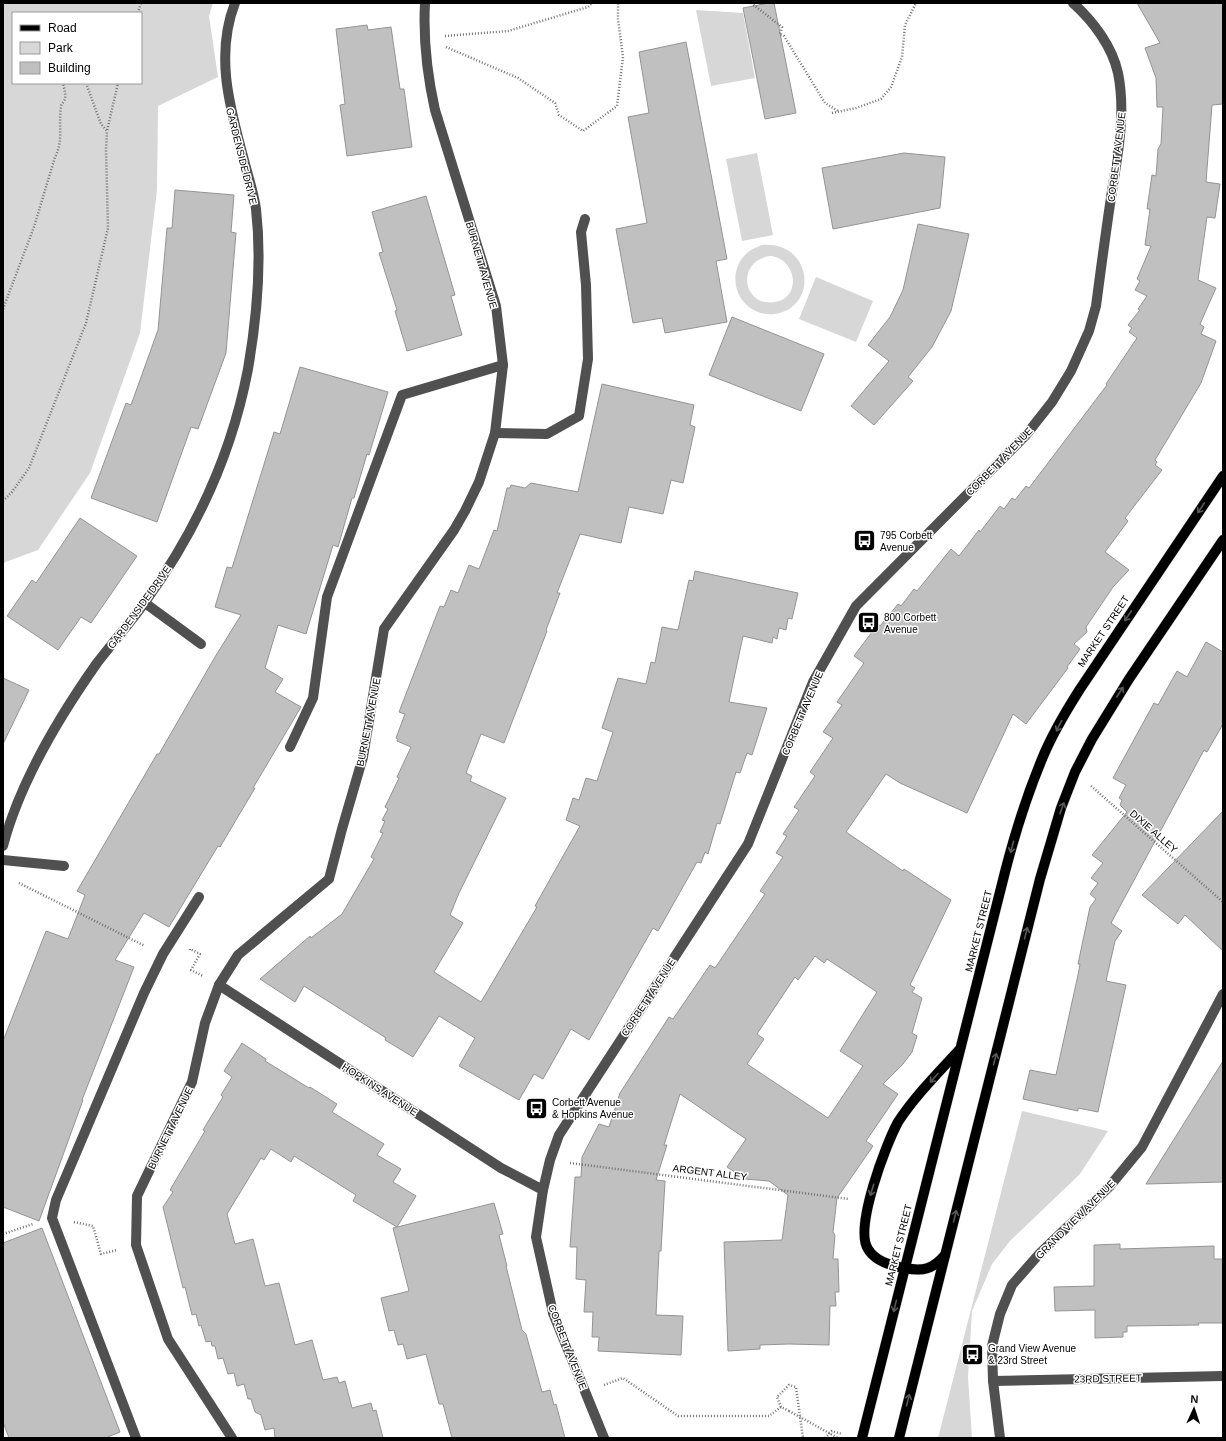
<svg xmlns="http://www.w3.org/2000/svg" width="1226" height="1441" font-family="Helvetica,sans-serif">
<style>
.green{fill:#d7d7d7;fill-rule:evenodd}
.building{fill:#c0c0c0;stroke:#949494;fill-rule:evenodd}
.lines{fill:none;stroke-linecap:round;stroke-linejoin:round}
.major-casing{stroke:#dbdbdb;stroke-width:11}
.path{stroke:#727272;stroke-width:2.5;stroke-dasharray:1 2;stroke-linecap:butt}
.minor{stroke:#505050;stroke-width:10}
.major{stroke:#000;stroke-width:10}
.path-bridge{stroke:#727272;stroke-width:2.5;stroke-dasharray:1 2;stroke-linecap:butt}
.oneway{stroke:#595959}
.labels{text-anchor:middle;stroke-width:3;stroke-linejoin:round;paint-order:stroke}
.street-label{font-size:10px;fill:#000;stroke:#fff}
.poi-label{font-size:10px;fill:#000;stroke:#fff;text-anchor:start}
</style>
<rect width="100%" height="100%" fill="#fff"/>
<g class="green">
<path d="M3,3H213L209,16L218,77L158,106L157,190L140,333L90,473L38,550L3,563ZM13,13H141V83H13Z"/>
<polygon points="696,10 743,13 755,78 711,86"/>
<polygon points="757,153 773,235 742,241 726,159"/>
<path d="M762,245C813,241 819,307 775,314C766,315 757,313 749,307C731,293 730,264 751,250C754,248 758,247 762,245ZM770,256C797,258 802,298 775,302C743,308 735,261 770,256Z"/>
<polygon points="816,277 873,301 856,342 799,319"/>
<polygon points="1022,1111 1108,1131 1080,1174 1010,1241 992,1264 972,1311 968,1377 972,1438 938,1438"/>
</g>
<g class="building">
<polygon points="769,3 774,3 796,113 765,119 743,8"/>
<path d="M1137,3H1223V104L1212,105L1206,182L1220,184L1215,218L1207,217L1198,280L1216,288L1200,324L1204,327L1201,334L1216,341L1201,383L1155,460L1157,462L1155,465L1162,470L1125,518L1128,521L1105,552L1129,570L1113,587L1086,627L1087,632L1074,644L1080,649L1067,667L1068,668L1026,724L1013,714L967,813L900,783L886,774L846,832L903,871L904,869L951,900L910,985L915,988L912,992L922,998L912,1033L917,1036L912,1052L903,1064L883,1084L898,1094L866,1141L873,1146L837,1198L833,1232L835,1235L833,1259H838L839,1292H835L836,1306H830L829,1345L789,1344L760,1345V1349L728,1351L724,1242L782,1240L788,1195L769,1181L745,1179L727,1167L746,1139L680,1094L664,1145H667L656,1180L665,1181L661,1251H659L656,1315L683,1316L681,1355L598,1351L599,1337H592L593,1312H584L586,1280L576,1279L577,1247H570L575,1177H581L582,1157L599,1124L609,1127L620,1093L669,1017L673,1019L710,965L715,968L765,894L760,891L783,857L776,853L787,836L783,834L799,810L794,807L815,776L810,772L833,738L823,732L842,705L837,702L864,663L854,656L878,624L880,626L898,604L901,606L914,589L917,591L951,549L959,556L979,530L980,532L1000,506L1004,509L1012,498L1015,500L1026,486L1029,488L1107,385L1106,384L1137,338L1129,332L1132,328L1128,325L1140,310L1138,309L1147,296L1135,290L1140,281L1137,279L1151,246L1145,245L1150,209H1147L1152,175L1156,176L1158,149L1161,144L1163,107H1157L1156,78L1145,48L1160,43ZM815,956L824,963L827,959L877,992L840,1051L863,1066L828,1118L747,1064L764,1039L757,1034L795,977L798,980Z"/>
<polygon points="367,25 368,30 391,27 400,89 404,89 412,147 347,156 340,105 345,104 336,29"/>
<polygon points="686,42 727,259 716,261 727,322 665,333 662,318 633,323 616,229 647,223 628,117 649,113 639,52"/>
<polygon points="904,153 945,157 940,208 833,229 822,168"/>
<polygon points="175,190 234,195 231,232 236,233 226,353 198,429 191,427 157,522 91,498 126,403 131,405 158,330 167,228 172,228"/>
<polygon points="426,196 455,295 451,296 462,335 407,351 395,311 397,310 379,253 383,252 372,212"/>
<polygon points="918,224 969,234 963,260 951,311 932,347 908,377 913,381 874,425 851,406 889,361 868,345 890,317 903,290"/>
<polygon points="732,317 824,354 801,411 709,375"/>
<polygon points="300,367 388,392 369,455 367,454 354,498 352,498 338,547 333,545 306,634 278,625 265,668 283,679 275,692 301,707 253,788 255,788 220,847 218,846 169,927 144,913 115,960 134,967 82,1100 83,1100 39,1221 3,1207 3,1041 46,931 68,939 85,895 77,891 157,754 159,754 215,657 241,615 215,607 227,567 232,568 274,432 280,434"/>
<polygon points="602,384 694,405 690,425 695,427 683,483 671,480 663,514 629,507 621,543 580,534 557,593 560,593 546,630 547,631 504,743 481,734 466,773 472,776 470,781 506,798 459,893 450,915 463,923 434,972 481,1002 537,907 535,906 580,826 566,820 573,798 579,800 586,778 597,781 613,732 602,728 618,678 646,684 651,662 655,663 662,627 678,630 689,580 693,581 695,571 798,593 792,619 788,618 786,630 779,628 777,639 773,637 772,643 743,636 729,702 767,708 752,755 747,753 740,773 736,772 720,824 717,823 708,854 705,852 701,863 697,862 658,931 653,928 589,1040 571,1029 543,1079 534,1074 519,1100 459,1066 475,1038 439,1016 413,1057 385,1040 386,1038 304,986 295,1002 260,979 310,936 311,938 342,914 374,859 371,857 383,833 380,832 385,821 382,820 388,809 385,807 399,778 397,777 411,747 397,741 398,739 396,738 405,714 399,712 440,606 444,607 451,590 458,593 469,565 479,569 494,530 497,531 507,488 510,488 511,485 525,488 531,483 578,492"/>
<polygon points="80,518 137,556 91,623 81,617 58,650 7,616 32,580 36,583"/>
<polygon points="1206,642 1223,652 1223,724 1207,752 1204,750 1111,923 1122,931 1115,941 1106,981 1126,985 1098,1112 1078,1108 1078,1111 1023,1099 1030,1070 1056,1075 1078,975 1080,964 1078,964 1090,907 1096,899 1090,894 1098,883 1091,878 1103,863 1092,855 1127,812 1120,805 1122,800 1119,798 1126,785 1113,778 1154,703 1158,705 1177,671 1187,677"/>
<polygon points="3,678 29,690 3,744"/>
<polygon points="1223,811 1223,951 1185,915 1178,924 1142,895"/>
<polygon points="242,1043 266,1059 265,1061 309,1088 310,1087 337,1104 332,1112 384,1144 377,1155 401,1169 393,1182 416,1196 397,1227 353,1201 356,1195 294,1156 291,1162 271,1149 264,1160 261,1158 227,1214 235,1244 253,1239 265,1286 279,1283 295,1345 312,1340 323,1380 337,1377 339,1383 345,1381 352,1408 371,1403 373,1411 376,1410 383,1438 275,1438 274,1428 265,1430 261,1415 255,1412 251,1399 248,1399 244,1384 237,1386 234,1373 228,1374 223,1358 218,1359 215,1346 212,1346 211,1341 206,1342 201,1325 199,1326 196,1314 192,1315 185,1287 183,1288 163,1207 173,1192 170,1190 205,1131 203,1130 223,1097 221,1095 232,1077 224,1071"/>
<polygon points="1223,1061 1223,1182 1146,1184"/>
<polygon points="494,1203 503,1234 499,1235 507,1266 506,1266 522,1330 526,1334 542,1392 550,1390 554,1405 556,1404 565,1438 452,1438 443,1404 439,1404 426,1354 407,1359 403,1344 398,1345 394,1330 389,1331 381,1298 409,1291 393,1228"/>
<polygon points="42,1228 120,1432 105,1438 9,1438 3,1422 3,1243"/>
<polygon points="1120,1244 1120,1249 1214,1246 1214,1259 1223,1259 1223,1323 1198,1323 1199,1325 1127,1326 1127,1332 1123,1332 1123,1337 1095,1338 1095,1310 1055,1311 1054,1287 1094,1286 1094,1245"/>
</g>
<g class="lines">
<defs>
<g id="major">
<path d="M945,1255C933,1269 923,1272 905,1268C892,1266 875,1261 868,1249C854,1228 886,1144 898,1122C915,1096 938,1073 959,1050"/>
<path d="M862,1438L1005,872C1015,833 1027,795 1042,759C1052,734 1066,711 1080,689L1223,476"/>
<polyline points="899,1438 1040,879 1061,808 1075,772 1092,739 1129,679 1223,540"/>
</g>
</defs>
<use href="#major" class="major-casing"/>
<g class="path">
<polyline points="751,3 782,27 780,35 784,36 825,103 838,111"/>
<polyline points="138,13 141,3"/>
<polyline points="445,36 508,31 588,7 592,3"/>
<polyline points="446,47 518,78 555,103 559,115 583,131 617,106 623,57 618,19 618,3"/>
<polyline points="86,83 101,124 107,131 118,83"/>
<polyline points="832,113 856,108 881,99 891,87 902,57 905,25 916,3"/>
<path d="M3,309L34,227L55,157C64,140 58,125 61,107C61,104 64,102 65,99C66,94 64,88 63,83"/>
<polyline points="3,501 12,492 29,468 86,323 108,228 106,150 107,131"/>
<polyline points="1091,786 1223,902"/>
<polyline points="19,883 145,946"/>
<polyline points="190,950 190,949 200,954 191,970 203,976"/>
<polyline points="570,1163 849,1199"/>
<polyline points="74,1222 93,1226 101,1254 117,1250"/>
<polyline points="3,1234 33,1224"/>
<polyline points="604,1385 623,1378 678,1416 769,1416 781,1407"/>
<polyline points="789,1411 781,1407 777,1397 789,1385 796,1387 803,1438"/>
<polyline points="825,1438 832,1431 842,1434"/>
</g>
<g class="minor">
<polyline points="495,433 547,434 579,416 588,359 586,285 581,232 585,219"/>
<polyline points="145,603 201,644"/>
<polyline points="290,747 313,698 327,597 402,395 503,365"/>
<path d="M3,846C20,781 59,717 97,663C113,642 130,623 145,602C195,533 232,453 248,369C257,317 262,262 256,209C254,194 249,179 245,164C231,111 214,57 235,3"/>
<polyline points="3,860 64,866"/>
<polyline points="219,985 501,1168 543,1190"/>
<polyline points="993,1381 1223,1376"/>
<polyline points="136,1438 52,1218 56,1200 144,993 163,954 199,897"/>
<path d="M232,1438L168,1339L136,1245L137,1196L192,1082L205,1023L219,985L238,955L329,879L342,829L363,757L384,629L454,530L465,511L479,482L495,433L503,365L496,306L435,110C427,74 423,40 425,3"/>
<path d="M604,1438L553,1313L536,1237L543,1190L550,1160L559,1135L748,844L813,682L856,606L1026,435L1052,402L1071,371L1089,331L1096,306C1101,268 1106,230 1112,191C1118,153 1126,113 1118,73C1112,46 1093,21 1073,3"/>
<polyline points="1000,1438 993,1381 992,1346 1000,1314 1012,1285 1040,1253 1109,1187 1142,1147 1223,994"/>
</g>
<use href="#major" class="major"/>
<polyline class="path-bridge" points="789,1411 838,1438"/>
</g>
<defs><path id="oneway-shaft" d="M-6 0H5M1.5-3L5.5 0L1.5 3" fill="none" stroke-width="1.6" stroke-linecap="round" stroke-linejoin="round"/></defs>
<g class="oneway">
<use href="#oneway-shaft" transform="translate(1201 508) rotate(124)"/>
<use href="#oneway-shaft" transform="translate(1128 616) rotate(124)"/>
<use href="#oneway-shaft" transform="translate(1120 692) rotate(-57)"/>
<use href="#oneway-shaft" transform="translate(1059 726) rotate(117)"/>
<use href="#oneway-shaft" transform="translate(1062 808) rotate(-70)"/>
<use href="#oneway-shaft" transform="translate(1012 847) rotate(105)"/>
<use href="#oneway-shaft" transform="translate(1026 933) rotate(-76)"/>
<use href="#oneway-shaft" transform="translate(995 1059) rotate(-76)"/>
<use href="#oneway-shaft" transform="translate(934 1078) rotate(132)"/>
<use href="#oneway-shaft" transform="translate(872 1190) rotate(107)"/>
<use href="#oneway-shaft" transform="translate(955 1216) rotate(-76)"/>
<use href="#oneway-shaft" transform="translate(895 1306) rotate(104)"/>
<use href="#oneway-shaft" transform="translate(908 1400) rotate(-76)"/>
</g>
<defs>
<symbol id="bus-square" viewBox="-11 -11 22 22"><rect x="-9" y="-9" width="18" height="18" rx="4" fill="#000" stroke="#fff"/><path d="M-5-6H5V4H4V6H2V4H-2V6H-4V4H-5ZM-3.5-4V0h7V-4ZM-3.5 1.2v1.5H-2V1.2ZM2 1.2v1.5H3.5V1.2Z" fill="#fff"/></symbol>
</defs>
<g fill-rule="evenodd">
<use href="#bus-square" x="852" y="528" width="25" height="25"/>
<use href="#bus-square" x="856" y="610" width="25" height="25"/>
<use href="#bus-square" x="524" y="1096" width="25" height="25"/>
<use href="#bus-square" x="960" y="1342" width="25" height="25"/>
</g>
<g class="labels">
<g class="street-label">
<text transform="translate(242 156) rotate(76)" y="4">GARDENSIDE DRIVE</text>
<text transform="translate(1116 157) rotate(-83)" y="4">CORBETT AVENUE</text>
<text transform="translate(482 265) rotate(74)" y="4">BURNETT AVENUE</text>
<text transform="translate(999 461) rotate(-46)" y="4">CORBETT AVENUE</text>
<text transform="translate(139 607) rotate(-54)" y="4">GARDENSIDE DRIVE</text>
<text transform="translate(1103 631) rotate(-56)" y="4">MARKET STREET</text>
<text transform="translate(802 713) rotate(-67)" y="4">CORBETT AVENUE</text>
<text transform="translate(368 722) rotate(-79)" y="4">BURNETT AVENUE</text>
<text transform="translate(1154 831) rotate(41)" y="4">DIXIE ALLEY</text>
<text transform="translate(978 931) rotate(-76)" y="4">MARKET STREET</text>
<text transform="translate(648 997) rotate(-57)" y="4">CORBETT AVENUE</text>
<text transform="translate(380 1089) rotate(33)" y="4">HOPKINS AVENUE</text>
<text transform="translate(170 1128) rotate(-64)" y="4">BURNETT AVENUE</text>
<text transform="translate(710 1172) rotate(7)" y="4">ARGENT ALLEY</text>
<text transform="translate(1075 1219) rotate(-45)" y="4">GRAND VIEW AVENUE</text>
<text transform="translate(898 1245) rotate(-76)" y="4">MARKET STREET</text>
<text transform="translate(568 1347) rotate(69)" y="4">CORBETT AVENUE</text>
<text transform="translate(1108 1378) rotate(-1)" y="4">23RD STREET</text>
</g>
<g class="poi-label">
<text x="880" y="539">795 Corbett<tspan x="880" dy="12">Avenue</tspan></text>
<text x="884" y="621">800 Corbett<tspan x="884" dy="12">Avenue</tspan></text>
<text x="552" y="1106">Corbett Avenue<tspan x="552" dy="12">&amp; Hopkins Avenue</tspan></text>
<text x="988" y="1352">Grand View Avenue<tspan x="988" dy="12">&amp; 23rd Street</tspan></text>
</g>
</g>
<rect width="1226" height="1441" fill="none" stroke="#000000" stroke-width="8"/>
<rect x="12" y="12" width="130" height="72" fill="#ffffff" stroke="#999999"/>
<rect x="20" y="25" width="20" height="6" fill="#000000" stroke="#999999"/>
<text x="48" y="32" font-size="12" fill="#000000">Road</text>
<rect x="20" y="42" width="20" height="12" fill="#d7d7d7" stroke="#999999"/>
<text x="48" y="52" font-size="12" fill="#000000">Park</text>
<rect x="20" y="62" width="20" height="12" fill="#c0c0c0" stroke="#999999"/>
<text x="48" y="72" font-size="12" fill="#000000">Building</text>
<g transform="translate(1194 1409) rotate(3)" stroke="#ffffff" stroke-width="3" paint-order="stroke">
<path d="M0-3L7 15L0 10L-7 15Z" fill="#000000"/>
<text y="-6" font-size="11" font-weight="bold" text-anchor="middle" fill="#000000">N</text>
</g>
</svg>
